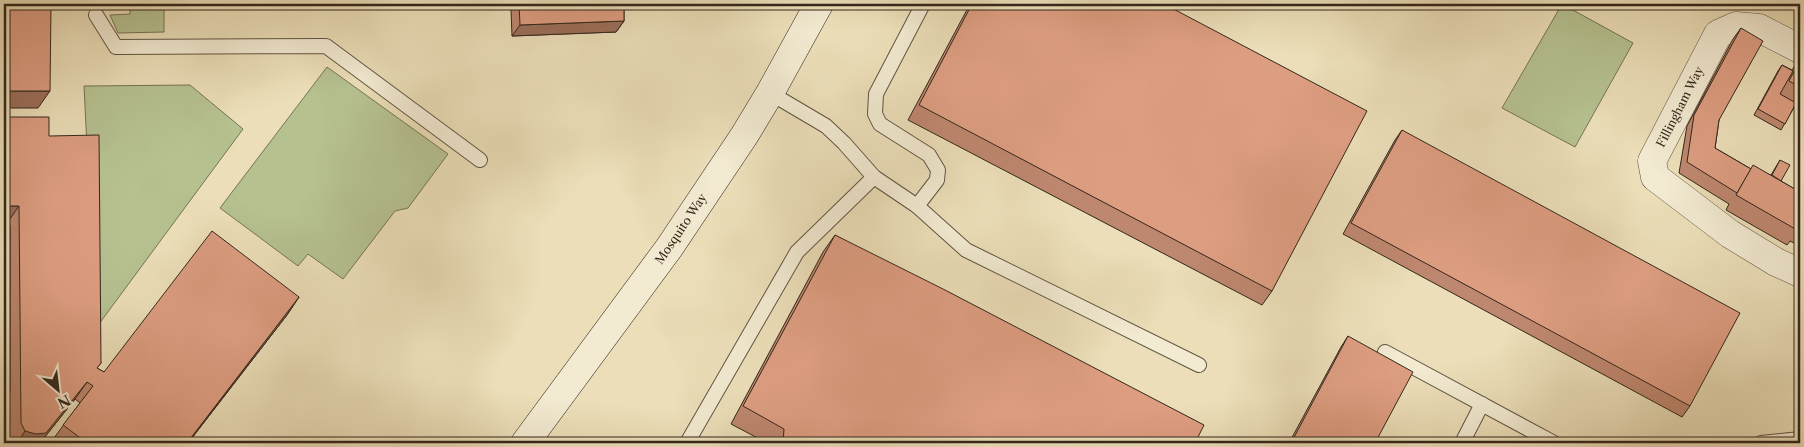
<svg xmlns="http://www.w3.org/2000/svg" width="1804" height="447" font-family="'Libre Caslon Text',serif">
<style>
.green{fill:#b6c190;stroke:#747456}
.lines{fill:none;stroke-linecap:round;stroke-linejoin:round}
.lane-casing{stroke:#615543;stroke-width:16}
.street-casing{stroke:#615543;stroke-width:29}
.secondary-casing{stroke:#33271c;stroke-width:29}
.lane{stroke:#f2ead1;stroke-width:14}
.street{stroke:#f2ead1;stroke-width:28}
.secondary{stroke:#f2ead1;stroke-width:28}
.wall{fill:#be876f;stroke:#33271c}
.shaded-wall{fill:#9b6e5a;stroke:#33271c}
.building{fill:#dd9d81;stroke:#33271c}
.labels{text-anchor:middle;stroke-width:5;stroke-linejoin:round;paint-order:stroke}
.street-label{font-size:12px;fill:#33271c;stroke:#f2ead1}
</style>
<rect width="100%" height="100%" fill="#ebdeb8"/>
<filter id="stains"><feTurbulence type="fractalNoise" baseFrequency=".004" numOctaves="4"/><feColorMatrix values="0 0 0 0 .2 0 0 0 0 .09 0 0 0 0 .02 0 0 0 .5 -.17"/></filter>
<radialGradient id="worn" r=".72"><stop offset=".6" stop-color="#630" stop-opacity="0"/><stop offset="1" stop-color="#630" stop-opacity=".3"/></radialGradient>
<g class="green">
<polygon points="130,4 164,4 164,32 118,33 110,15 130,14"/>
<polygon points="1562,4 1633,43 1575,147 1502,108"/>
<polygon points="327,67 448,154 408,208 395,211 343,279 308,254 298,266 220,208"/>
<polygon points="190,85 243,129 96,328 84,86"/>
</g>
<g class="lines">
<defs>
<g id="lane">
<polyline points="96,15 116,47 326,46 480,160"/>
<polyline points="770,93 826,126 844,143 874,177 917,206 966,250 1199,365"/>
<polyline points="917,206 937,180 938,170 929,155 880,124 875,114 876,94 923,4"/>
<polyline points="1385,352 1554,443"/>
<polyline points="687,443 797,252 874,177"/>
<polyline points="1462,443 1482,404"/>
<polyline points="1761,443 1800,439"/>
</g>
<polyline id="street" points="1800,49 1759,28 1736,26 1718,34 1652,161 1655,177 1730,234 1776,262 1800,273"/>
<polyline id="secondary" points="525,443 669,248 744,136 770,93 819,4"/>
</defs>
<use href="#lane" class="lane-casing"/>
<use href="#street" class="street-casing"/>
<use href="#secondary" class="secondary-casing"/>
<use href="#lane" class="lane"/>
<use href="#street" class="street"/>
<use href="#secondary" class="secondary"/>
</g>
<g class="wall">
<polygon points="515,4 624,4 624,21 616,32 512,36 511,10"/>
<polygon points="970,4 1164,4 1272,291 1262,305 908,120"/>
<polygon points="1741,28 1719,120 1715,148 1751,169 1771,175 1780,160 1781,181 1800,192 1800,191 1800,246 1790,241 1787,245 1726,210 1729,204 1679,173 1687,126 1733,39"/>
<polygon points="1800,58 1800,107 1796,104 1781,130 1754,115 1778,71 1782,65 1792,70"/>
<polygon points="1402,130 1690,406 1682,417 1343,234 1395,140"/>
<polygon points="1800,135 1800,141 1798,140"/>
<polygon points="49,136 101,363 97,368 104,372 299,297 287,315 188,443 53,443 51,442 80,403 75,399 40,443 10,443 9,440 7,223"/>
<polygon points="835,235 1195,443 767,443 731,424 823,252"/>
<polygon points="1348,336 1375,443 1289,443 1341,347"/>
</g>
<g class="shaded-wall">
<polygon points="624,21 616,32 512,36 520,25"/>
<polygon points="4,91 50,91 38,108 4,108"/>
<polygon points="4,206 19,206 7,223 4,223"/>
<polygon points="299,297 287,315 188,443 187,443"/>
<polygon points="87,382 75,399 40,443 17,443 25,431"/>
<polygon points="4,390 10,390 4,400"/>
</g>
<g class="building">
<polygon points="4,4 51,4 50,91 4,91"/>
<polygon points="519,4 624,4 624,21 520,25"/>
<polygon points="972,4 1164,4 1367,111 1272,291 919,105"/>
<polygon points="1741,28 1763,41 1719,120 1715,148 1751,169 1737,193 1687,162 1694,115"/>
<polygon points="1800,60 1800,87 1789,81"/>
<polygon points="1782,65 1793,71 1780,94 1796,103 1785,124 1758,109"/>
<polygon points="4,117 49,117 49,136 99,135 101,363 97,368 104,372 212,231 299,297 187,443 87,443 63,425 93,386 87,382 46,433 36,434 25,431 21,423 19,206 4,206"/>
<polygon points="1402,130 1740,313 1690,406 1351,223"/>
<polygon points="1780,160 1790,165 1781,181 1772,175"/>
<polygon points="1753,165 1800,192 1800,225 1797,230 1736,195"/>
<polygon points="1800,225 1800,238 1794,235"/>
<rect x="4" y="226" width="6" height="164"/>
<polygon points="835,235 945,290 1204,425 1195,443 783,443 784,429 743,406"/>
<polygon points="1348,336 1413,372 1375,443 1291,443"/>
</g>
<g class="labels">
<g class="street-label">
<text transform="translate(1680 107) rotate(-63)" y="4">Fillingham Way</text>
<text transform="translate(681 229) rotate(-56)" y="4">Mosquito Way</text>
</g>
</g>
<rect width="1804" height="447" fill="none" stroke="#ebdeb8" stroke-width="20"/>
<rect x="5" y="5" width="1794" height="437" fill="none" stroke="#33271c" stroke-width="2.5"/>
<rect x="10" y="10" width="1784" height="427" fill="none" stroke="#33271c"/>
<g transform="translate(58 390) rotate(152)" stroke="#f2ead1" stroke-width="4" paint-order="stroke">
<path d="M0-4L9 19L0 12L-9 19Z" fill="#33271c"/>
<text y="-8" font-size="14" font-weight="bold" text-anchor="middle" fill="#33271c">N</text>
</g>
<rect width="100%" height="100%" filter="url(#stains)"/>
<rect width="100%" height="100%" fill="url(#worn)"/>
</svg>
